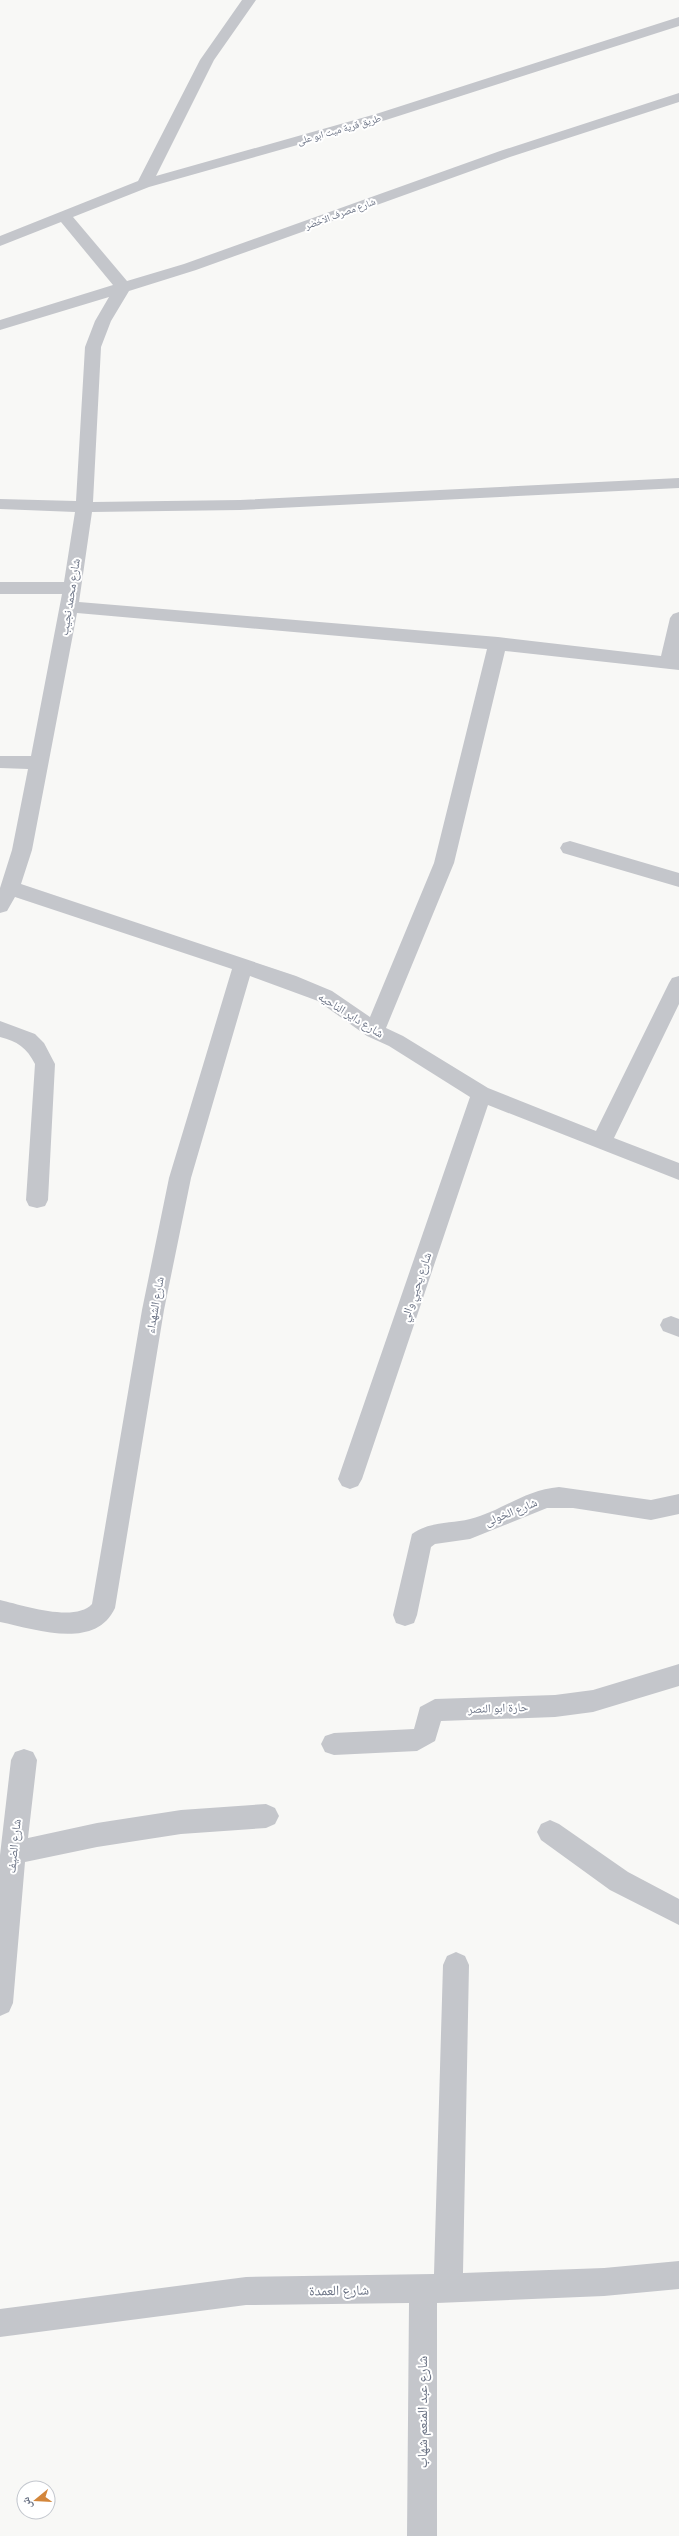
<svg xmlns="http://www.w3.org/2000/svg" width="679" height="2536" font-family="'Roboto Condensed','Noto Naskh Arabic',sans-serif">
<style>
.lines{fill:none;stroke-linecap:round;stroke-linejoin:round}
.street{fill:#c4c6cb;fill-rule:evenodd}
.labels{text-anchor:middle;stroke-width:4;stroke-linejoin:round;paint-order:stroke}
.far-street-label{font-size:10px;fill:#6a7284;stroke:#fff}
.street-label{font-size:12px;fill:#6a7284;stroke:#fff}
.near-street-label{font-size:14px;fill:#6a7284;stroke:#fff}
</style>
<rect width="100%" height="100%" fill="#f8f8f6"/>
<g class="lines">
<g class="street">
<path d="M242,0H256L214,60L156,176L376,114L679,17V26L386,120L149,187L73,217L127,281L184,264L500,151L679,93V102L510,157L196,270L129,291L111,321L101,347L93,502L240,500L679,478V488L240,510L92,512L79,602L498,637L661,656L670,618L673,614L679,612V670L505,651L454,863L386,1028L403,1036L488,1088L596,1131L669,983L672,978L679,976V1004L614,1138L679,1163V1180L488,1105L362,1479L358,1486L350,1489L342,1486L338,1479L470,1097L389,1046L367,1036L318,1001L250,976L191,1178L164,1310L115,1608C95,1651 35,1629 0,1622V1600C22,1605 75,1623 92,1604L142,1310L169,1178L232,969L15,897L7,911L0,913V888L12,850L28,769L0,768V756H31L62,594H0V582H64L75,512L0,509V499L76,501L85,347L95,321L109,297L0,330V320L113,285L61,222L0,246V236L138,181L200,60ZM77,613L487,649L434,863L370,1017L332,991L296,976L21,884L32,850Z"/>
<polygon points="570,841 679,873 679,887 563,853 560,848 563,843"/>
<path d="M0,1021L35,1034L44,1043L55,1064L48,1200L45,1206L37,1208L29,1206L26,1200L35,1064C27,1048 17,1041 0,1037Z"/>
<polygon points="671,1316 679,1319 679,1337 663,1331 660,1325 663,1319"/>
<path d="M559,1487L651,1500L679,1494V1514L651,1520L573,1508H547L470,1539L435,1544L431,1547L417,1615L414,1623L405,1626L396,1623L393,1615L412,1534C430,1521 450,1524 470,1519C502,1511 524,1490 559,1487Z"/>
<polygon points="679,1664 679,1686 593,1712 555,1717 441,1721 435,1741 417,1751 334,1755 325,1752 321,1744 325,1736 334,1733 414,1729 420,1707 435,1699 555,1695 593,1690"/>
<polygon points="24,1749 33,1752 37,1760 28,1838 97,1823 181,1810 266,1804 275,1808 279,1816 275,1824 266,1828 181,1834 97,1847 25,1862 13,2003 9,2012 0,2016 0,1855 11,1760 15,1752"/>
<polygon points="550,1820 559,1824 628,1872 679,1899 679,1925 610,1890 541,1840 537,1832 541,1824"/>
<polygon points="456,1952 465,1956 469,1965 463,2273 604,2268 679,2261 679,2289 604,2296 437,2303 437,2536 407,2536 409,2303 246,2305 0,2337 0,2309 246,2277 434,2274 443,1965 447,1956"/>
</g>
</g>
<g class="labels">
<g class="far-street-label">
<text transform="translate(339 129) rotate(-16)" y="4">طريق قرية ميت ابو على</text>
<text transform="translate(340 213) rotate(-20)" y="4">شارع مصرف الاخضر</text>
</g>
<g class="street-label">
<text transform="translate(70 597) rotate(-81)" y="4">شارع محمد نجيب</text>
<text transform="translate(351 1015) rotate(32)" y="4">شارع داير الناحيه</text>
<text transform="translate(416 1287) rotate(-71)" y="4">شارع يحيي والي</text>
<text transform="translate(155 1305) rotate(-80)" y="4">شارع الشهداء</text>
<text transform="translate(511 1512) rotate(-22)" y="4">شارع الخولى</text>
<text transform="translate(498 1708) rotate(-2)" y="4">حارة ابو النصر</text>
<text transform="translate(14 1846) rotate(-84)" y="4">شارع الضيف</text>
</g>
<g class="near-street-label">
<text transform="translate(339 2290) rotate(-1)" y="5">شارع العمدة</text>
<text transform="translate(422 2412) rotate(-90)" y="5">شارع عبد المنعم شهاب</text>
</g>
</g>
<g transform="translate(36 2500) rotate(252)"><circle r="19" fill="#ffffff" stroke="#c3c7ce"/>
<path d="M0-3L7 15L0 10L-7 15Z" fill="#d3863b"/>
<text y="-6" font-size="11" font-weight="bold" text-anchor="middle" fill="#6a7284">ش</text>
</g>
</svg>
